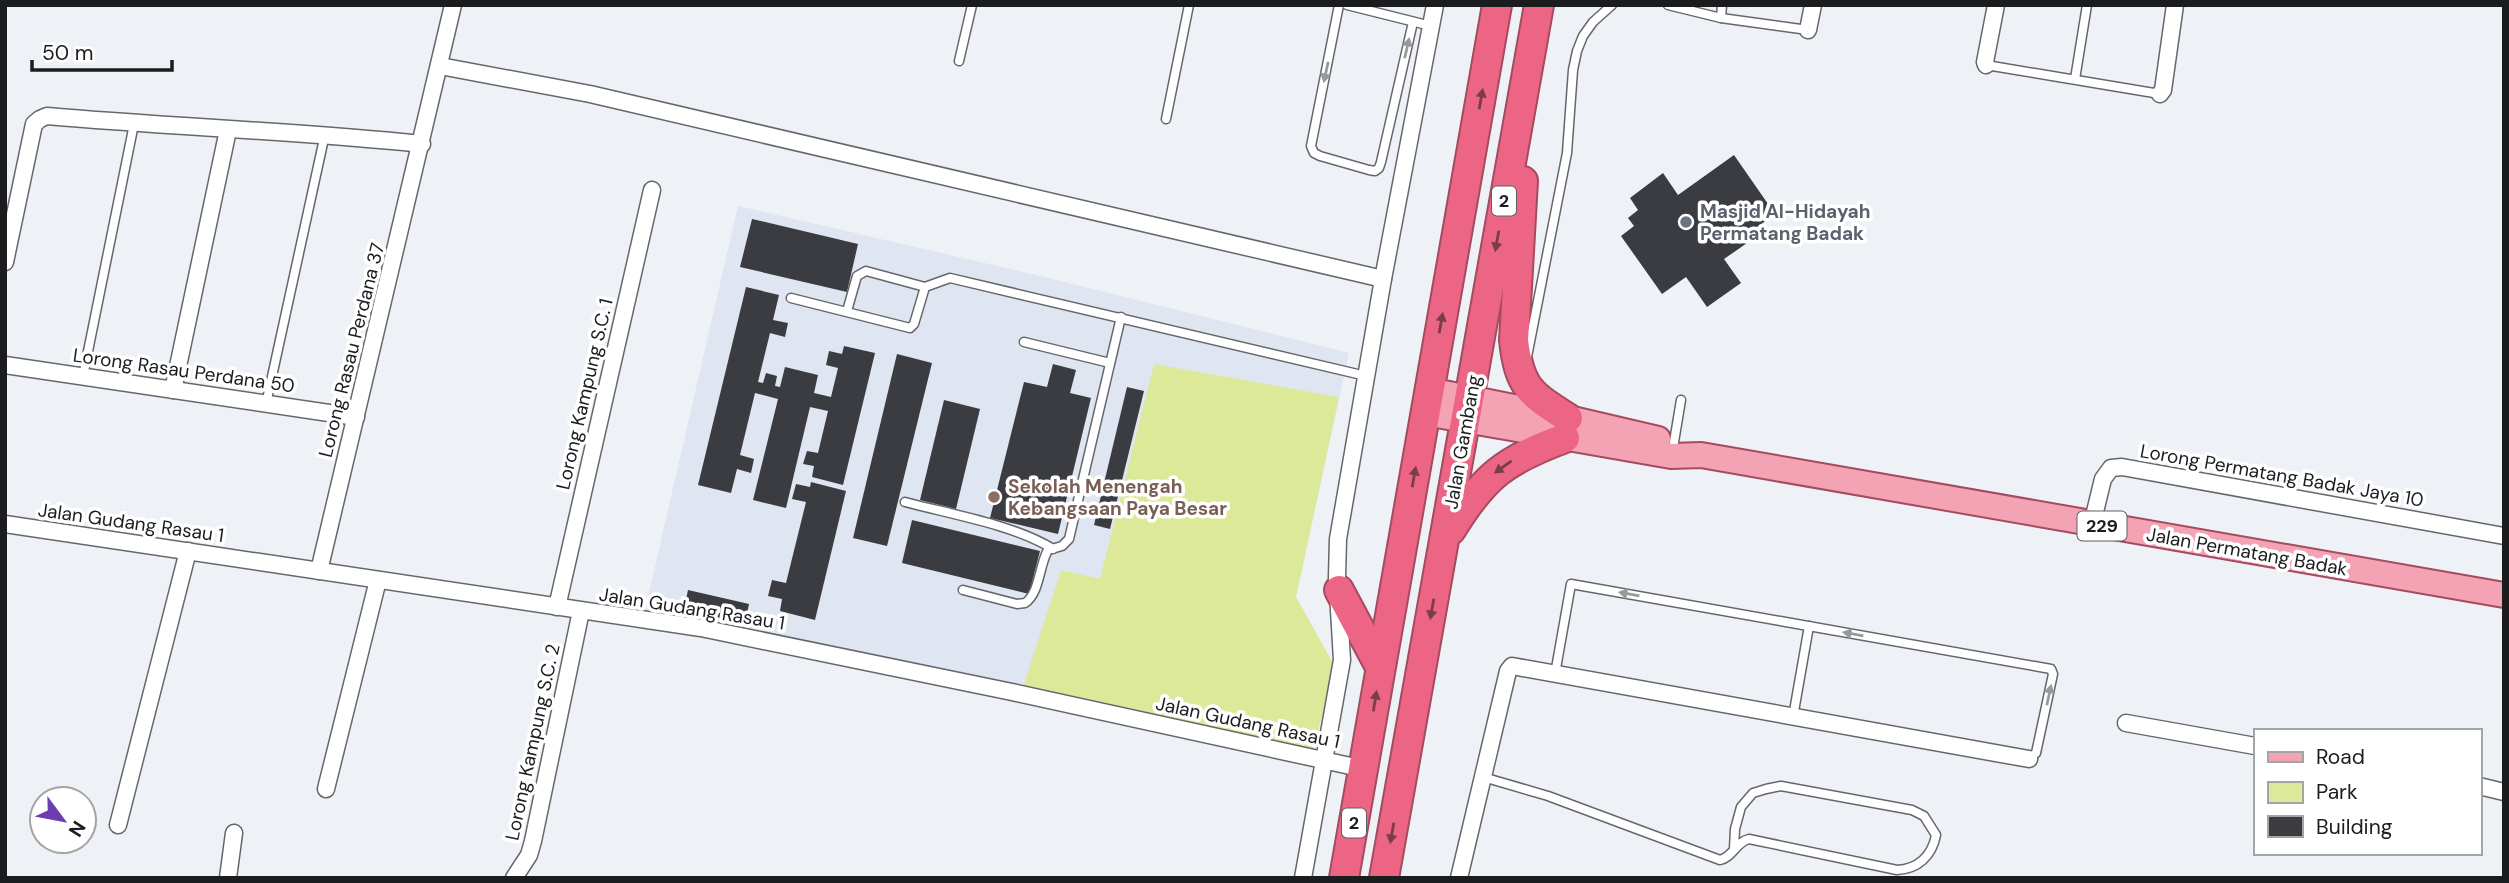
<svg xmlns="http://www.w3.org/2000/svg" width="2509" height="883" font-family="'DM Sans',sans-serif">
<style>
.built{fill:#dfe5f1}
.green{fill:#dbe999}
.building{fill:#3a3c41}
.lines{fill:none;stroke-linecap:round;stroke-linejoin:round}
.lane-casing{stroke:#65676c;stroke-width:11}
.street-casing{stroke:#65676c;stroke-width:19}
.primary-casing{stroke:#a44b60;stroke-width:28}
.highway-casing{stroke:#a44b60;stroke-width:32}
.lane{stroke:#fff;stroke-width:8}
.street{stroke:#fff;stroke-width:16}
.primary{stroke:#f4a3b5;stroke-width:24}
.highway{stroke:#ed6584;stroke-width:28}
.oneway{fill:#98999a}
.oneway2{fill:#793d4c}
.worship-dot{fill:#6b7280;stroke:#fff;stroke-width:2.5}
.education-dot{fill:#8d6e63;stroke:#fff;stroke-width:2.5}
.labels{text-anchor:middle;stroke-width:7;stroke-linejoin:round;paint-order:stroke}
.shield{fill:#fff;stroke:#5f6062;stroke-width:2}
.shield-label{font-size:18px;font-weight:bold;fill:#1b1c1e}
.worship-label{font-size:19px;font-weight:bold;fill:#5b616d;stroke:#fff;text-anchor:start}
.street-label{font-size:19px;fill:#1b1c1e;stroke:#fff}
.education-label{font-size:19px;font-weight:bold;fill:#785e54;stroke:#fff;text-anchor:start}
</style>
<rect width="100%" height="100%" fill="#eef1f6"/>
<polygon class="built" points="738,206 1036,275 1349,353 1296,597 1335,667 1023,687 645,610"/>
<polygon class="green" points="1154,364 1339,397 1296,597 1335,667 1313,750 1023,687 1061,570 1100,579"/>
<g class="building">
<polygon points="1734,155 1775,214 1746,235 1750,241 1724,259 1741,283 1707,307 1686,277 1662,294 1621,236 1634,226 1628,218 1638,210 1630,198 1663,173 1678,195"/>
<polygon points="752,219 858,244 847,292 740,267"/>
<polygon points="746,287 779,295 773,320 788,323 785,337 770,333 758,382 763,383 766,373 777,376 775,386 780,387 785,367 818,375 814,393 831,397 838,368 826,365 829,351 842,354 844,346 875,353 843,485 812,477 814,466 803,464 807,451 818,453 828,411 810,407 786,508 753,500 778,399 755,393 740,455 754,459 751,473 737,469 731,493 698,485"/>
<polygon points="897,354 932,363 887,546 853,538"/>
<polygon points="1053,364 1076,370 1070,393 1091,398 1058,534 990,518 1024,382 1047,387"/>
<polygon points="1127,387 1144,391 1110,529 1094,525"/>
<polygon points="944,400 980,409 956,509 920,500"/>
<polygon points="811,482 846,491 815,620 780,611 782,599 768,596 772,580 786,583 806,502 792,499 796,484 810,487"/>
<polygon points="912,520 1040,551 1029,594 902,563"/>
<polygon points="688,590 749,604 745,624 684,609"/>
</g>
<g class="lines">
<defs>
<g id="lane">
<polyline points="1339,5 1311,146 1314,153 1320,156 1369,170 1375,171 1379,168 1381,162 1413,22"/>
<polyline points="1347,5 1431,26"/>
<polyline points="1668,5 1721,18 1808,30"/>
<polyline points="1721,18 1722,5"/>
<polyline points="959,61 972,5"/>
<polyline points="1986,65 2160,94"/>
<polyline points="2075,79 2087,5"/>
<polyline points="1166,119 1189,5"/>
<polyline points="791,298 910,328 914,324 925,287 950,278 1366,376"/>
<polyline points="847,311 857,276 866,271 925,287"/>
<polyline points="1024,342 1110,363"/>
<polyline points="1527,357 1567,153 1573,70 1577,51 1583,36 1593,22 1612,5"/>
<polyline points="83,376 134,124"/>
<polyline points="266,404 325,134"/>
<polyline points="1672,454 1681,400"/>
<path d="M905,502C950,514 1015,525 1053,549"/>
<path d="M963,590L1017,604L1025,603C1040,593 1039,565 1048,550L1062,546L1069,539L1121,317"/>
<polyline points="1555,674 1571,584 2051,669 2053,674 2036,753 2029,759"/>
<polyline points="1793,717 1809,626"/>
<path d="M1483,777L1548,796L1720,860C1733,857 1736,842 1749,839L1897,870C1918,869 1932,856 1936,835L1924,816L1912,810L1781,786L1766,789L1753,793L1741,807L1735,829L1734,849"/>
</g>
<g id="street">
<polyline points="1808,30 1813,5"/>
<polyline points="1986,65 1985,62 1996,5"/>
<polyline points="440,66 590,94 1383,279"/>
<polyline points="2160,94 2163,90 2175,5"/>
<path d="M5,262L34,124L40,119L47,116C172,127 297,131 422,144"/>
<polyline points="5,365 356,417"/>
<polyline points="173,390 228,130"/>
<polyline points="5,524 701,628 1012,692 1364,769"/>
<polyline points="2092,524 2103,479 2111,468 2122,467 2504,536"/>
<polyline points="319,571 453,5"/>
<polyline points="557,607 652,190"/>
<polyline points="2126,723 2255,746"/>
<polyline points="2479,786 2504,792"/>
<polyline points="326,789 378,580"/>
<polyline points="118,825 188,551"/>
<polyline points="228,878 234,833"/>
<polyline points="514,878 529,855 533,841 581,611"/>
<polyline points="1303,878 1342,660 1337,577 1338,539 1383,279 1435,5"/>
<polyline points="1459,878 1508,671 1512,666 2029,759"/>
</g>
<g id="primary">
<polyline points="1429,390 1568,418 1658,439"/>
<polyline points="1425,413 1671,456 1701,455 2504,595"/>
</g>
<g id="highway">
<path d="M1523,181L1514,340C1519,387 1530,394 1568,418"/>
<path d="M1451,530C1484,476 1505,460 1565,438"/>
<polyline points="1339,590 1380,667"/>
<polyline points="1344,878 1497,5"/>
<polyline points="1384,878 1539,5"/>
</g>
</defs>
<use href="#lane" class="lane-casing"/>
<use href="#street" class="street-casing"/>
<use href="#primary" class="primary-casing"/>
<use href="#highway" class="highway-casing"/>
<use href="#lane" class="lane"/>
<use href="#street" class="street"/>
<use href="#primary" class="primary"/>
<use href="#highway" class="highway"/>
</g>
<defs><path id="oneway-solid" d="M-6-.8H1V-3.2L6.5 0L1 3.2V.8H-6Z" transform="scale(1.75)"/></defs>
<g class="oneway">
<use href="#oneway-solid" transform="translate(1407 48) rotate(-77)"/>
<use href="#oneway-solid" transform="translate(1326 72) rotate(102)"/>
<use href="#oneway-solid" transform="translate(1629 594) rotate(-170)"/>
<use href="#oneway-solid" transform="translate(1853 634) rotate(-170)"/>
<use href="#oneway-solid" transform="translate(2049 695) rotate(-78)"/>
</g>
<g class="oneway2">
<use href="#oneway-solid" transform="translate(1481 99) rotate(-80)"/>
<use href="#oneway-solid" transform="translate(1497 241) rotate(100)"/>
<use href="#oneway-solid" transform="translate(1441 323) rotate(-80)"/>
<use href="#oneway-solid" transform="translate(1503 467) rotate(145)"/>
<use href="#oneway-solid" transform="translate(1414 477) rotate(-80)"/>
<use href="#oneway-solid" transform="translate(1432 609) rotate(100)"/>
<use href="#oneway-solid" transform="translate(1375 701) rotate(-81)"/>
<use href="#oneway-solid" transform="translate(1392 833) rotate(100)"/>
</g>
<circle class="worship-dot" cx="1686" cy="222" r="7"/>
<circle class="education-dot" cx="994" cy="497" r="7"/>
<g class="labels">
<g class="shield">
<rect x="1492" y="186.5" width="24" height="29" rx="5"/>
<rect x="2077.5" y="511.5" width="49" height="29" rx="5"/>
<rect x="1342" y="808.5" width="24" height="29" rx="5"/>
</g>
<g class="shield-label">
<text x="1504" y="207">2</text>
<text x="2102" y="532">229</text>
<text x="1354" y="829">2</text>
</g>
<g class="worship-label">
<text x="1700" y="218">Masjid Al-Hidayah<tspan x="1700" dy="22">Permatang Badak</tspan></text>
</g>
<g class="street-label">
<text transform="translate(351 350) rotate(-76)" y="7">Lorong Rasau Perdana 37</text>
<text transform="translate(184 370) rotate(8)" y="7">Lorong Rasau Perdana 50</text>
<text transform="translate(584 394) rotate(-77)" y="7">Lorong Kampung S.C. 1</text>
<text transform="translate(1462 442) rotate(-80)" y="7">Jalan Gambang</text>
<text transform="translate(2282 475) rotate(10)" y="7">Lorong Permatang Badak Jaya 10</text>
<text transform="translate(131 522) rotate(8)" y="7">Jalan Gudang Rasau 1</text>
<text transform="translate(2247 551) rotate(10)" y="7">Jalan Permatang Badak</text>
<text transform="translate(692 608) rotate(9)" y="7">Jalan Gudang Rasau 1</text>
<text transform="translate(1248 722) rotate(12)" y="7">Jalan Gudang Rasau 1</text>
<text transform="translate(532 742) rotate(-78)" y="7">Lorong Kampung S.C. 2</text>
</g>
<g class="education-label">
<text x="1008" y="493">Sekolah Menengah<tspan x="1008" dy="22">Kebangsaan Paya Besar</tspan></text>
</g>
</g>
<rect width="2509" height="883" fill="none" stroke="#1b1c1e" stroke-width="14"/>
<rect x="2254" y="729" width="228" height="126" fill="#ffffff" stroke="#a4a4a5" stroke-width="2"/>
<rect x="2268" y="752" width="35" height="10" fill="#f4a3b5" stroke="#a4a4a5" stroke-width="2"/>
<text x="2316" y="764" font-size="21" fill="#1b1c1e">Road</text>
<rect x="2268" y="782" width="35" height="21" fill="#dbe999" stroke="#a4a4a5" stroke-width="2"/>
<text x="2316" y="799" font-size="21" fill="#1b1c1e">Park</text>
<rect x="2268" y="816" width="35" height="21" fill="#3a3c41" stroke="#a4a4a5" stroke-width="2"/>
<text x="2316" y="834" font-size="21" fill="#1b1c1e">Building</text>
<g transform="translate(63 820) rotate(122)"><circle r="33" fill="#ffffff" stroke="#a4a4a5" stroke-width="2"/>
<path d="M0-5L12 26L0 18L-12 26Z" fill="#6c3cb3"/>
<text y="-10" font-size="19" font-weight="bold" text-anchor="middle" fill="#1b1c1e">N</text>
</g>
<path d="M32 60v10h140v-10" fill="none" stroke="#1b1c1e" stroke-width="3.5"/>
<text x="42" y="60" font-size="21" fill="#1b1c1e" stroke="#ffffff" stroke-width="5" paint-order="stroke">50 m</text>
</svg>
